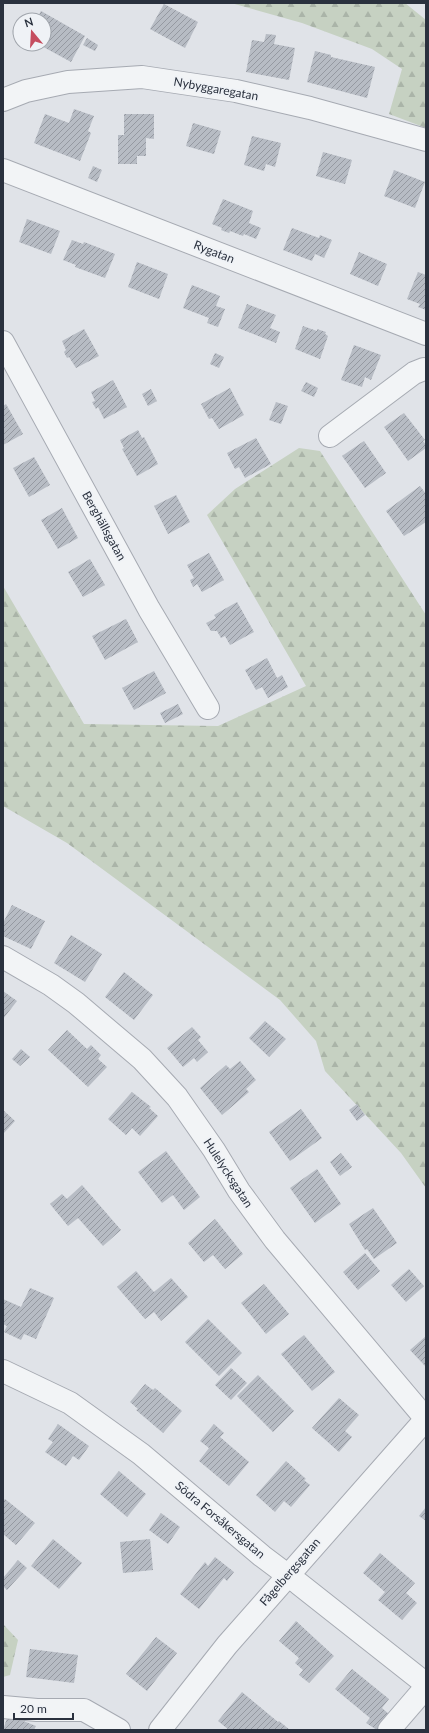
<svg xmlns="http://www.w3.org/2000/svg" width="429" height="1733" font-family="Lato,sans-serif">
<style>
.forest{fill:url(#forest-firs)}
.building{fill:url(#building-hatch)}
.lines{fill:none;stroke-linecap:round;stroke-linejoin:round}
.minor-casing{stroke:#a6aab2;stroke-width:24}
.minor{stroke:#f2f4f6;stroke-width:22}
.labels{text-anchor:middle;stroke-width:3.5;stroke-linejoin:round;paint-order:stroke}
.street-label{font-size:12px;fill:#2a313e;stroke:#eff2f6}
</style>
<defs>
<pattern id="forest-firs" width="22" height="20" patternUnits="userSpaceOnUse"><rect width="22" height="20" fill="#c6d1c2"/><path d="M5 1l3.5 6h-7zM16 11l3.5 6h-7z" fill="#aab4a8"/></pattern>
<pattern id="building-hatch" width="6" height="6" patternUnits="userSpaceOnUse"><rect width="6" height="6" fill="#b7bcc4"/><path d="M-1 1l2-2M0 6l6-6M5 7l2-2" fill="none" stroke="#9599a1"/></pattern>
</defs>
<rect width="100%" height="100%" fill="#e0e3e8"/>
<g class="forest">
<polygon points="231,3 405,3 426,20 426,128 389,114 402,69 372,49 302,23"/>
<polygon points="299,448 320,451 426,615 426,1188 401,1153 325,1071 316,1041 280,1000 67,843 3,806 3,586 84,724 218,726 306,686 207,515 235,489"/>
<polygon points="3,1624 18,1640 10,1675 3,1677"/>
</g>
<g class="building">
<polygon points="164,4 198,22 185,48 150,29"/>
<polygon points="41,11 85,36 71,62 38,44 44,44 44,20 36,20"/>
<polygon points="266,34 276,35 274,44 295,48 289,80 246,72 252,40 264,42"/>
<polygon points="87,38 98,45 95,51 83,45"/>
<polygon points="315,51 331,55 331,57 375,67 367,98 307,82"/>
<polygon points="74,109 94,116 88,131 91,133 80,161 34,143 45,114 69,123"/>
<polygon points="124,114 154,114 154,139 146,138 146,156 137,156 137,164 118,164 118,135 124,135"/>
<polygon points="193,123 221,131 214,154 186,146"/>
<polygon points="252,136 281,143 275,167 266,164 264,171 244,165"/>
<polygon points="323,152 352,160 345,184 316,176"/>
<polygon points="93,166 102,170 97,182 88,178"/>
<polygon points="394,170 425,182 415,208 384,196"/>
<polygon points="223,199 253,211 249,223 261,228 256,239 244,234 243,236 230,231 229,233 221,230 222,228 212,224"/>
<polygon points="27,219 60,231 51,254 19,242"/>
<polygon points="292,228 319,238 320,235 332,240 324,258 315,254 312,261 283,250"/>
<polygon points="72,240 83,244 84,242 115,254 105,278 75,267 76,265 63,260"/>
<polygon points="359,252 387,264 378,286 350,274"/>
<polygon points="137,262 168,274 159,299 128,287"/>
<polygon points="418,272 426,275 426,310 418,307 420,304 407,299"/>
<polygon points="192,285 220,296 216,306 225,309 218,327 207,323 209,318 183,308"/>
<polygon points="247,304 276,315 270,328 280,332 276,343 238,328"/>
<polygon points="303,326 317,331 317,329 326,332 325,334 328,336 320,359 295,349"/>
<polygon points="84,329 99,356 76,368 69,357 67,358 64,352 66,350 62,341"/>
<polygon points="354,345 381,355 371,380 365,377 362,387 341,380"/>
<polygon points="215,353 224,357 219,368 210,364"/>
<polygon points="113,380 127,407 104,419 98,407 96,409 92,402 95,401 91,392"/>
<polygon points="306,382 318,388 314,397 301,391"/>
<polygon points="230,388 244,415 219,429 212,418 209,419 201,404"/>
<polygon points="151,389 157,401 148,406 142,394"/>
<polygon points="276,402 288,406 281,424 269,420"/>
<polygon points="6,404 23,434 3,445 3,406"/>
<polygon points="404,413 425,440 423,441 426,445 426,448 408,461 384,427"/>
<polygon points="138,430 142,438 144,437 158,464 137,476 122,449 124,448 120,440"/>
<polygon points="256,438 271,464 245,478 239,467 235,469 227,453"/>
<polygon points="364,441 386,473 365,488 342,456"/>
<polygon points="34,457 50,485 29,497 13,468"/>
<polygon points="420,486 426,494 426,522 404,536 386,511"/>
<polygon points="176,495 190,522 168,534 154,506"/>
<polygon points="62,508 78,538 58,549 41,520"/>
<polygon points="209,553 224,580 202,592 197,584 193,587 190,580 194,578 187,565"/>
<polygon points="90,559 105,585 83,597 68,572"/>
<polygon points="237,602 254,632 230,645 225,636 221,638 217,631 211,631 206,623 216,618 214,615"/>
<polygon points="126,619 138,642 105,660 92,636"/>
<polygon points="267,658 277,678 282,675 288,687 268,698 262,687 256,690 245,670"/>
<polygon points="154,671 166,693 134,710 122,688"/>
<polygon points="178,704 183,714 165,723 160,713"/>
<polygon points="12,905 45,921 31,949 3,936 3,923"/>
<polygon points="71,935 102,954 85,982 54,963"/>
<polygon points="124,972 153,995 134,1020 105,997"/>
<polygon points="3,991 17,1001 3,1019"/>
<polygon points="265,1021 286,1039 269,1057 249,1038"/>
<polygon points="192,1027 201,1037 198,1040 208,1052 197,1062 194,1058 183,1067 167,1048"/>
<polygon points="67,1030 87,1049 91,1045 101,1055 98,1059 107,1067 88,1087 48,1050"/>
<polygon points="21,1049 30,1057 20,1066 12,1059"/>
<polygon points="240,1061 256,1080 246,1089 249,1092 222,1115 200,1088 226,1065 230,1069"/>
<polygon points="132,1092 151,1107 149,1108 158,1116 140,1136 132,1128 126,1135 108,1119"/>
<polygon points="357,1104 365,1115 357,1121 349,1110"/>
<polygon points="301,1109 322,1138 290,1161 269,1132"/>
<polygon points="3,1110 15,1121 3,1134"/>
<polygon points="166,1151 200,1197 184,1210 173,1195 162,1203 138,1172"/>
<polygon points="341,1153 352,1167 340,1176 330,1162"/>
<polygon points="317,1169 341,1204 315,1223 290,1188"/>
<polygon points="82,1185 121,1230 103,1246 78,1218 68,1226 50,1204 62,1194 67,1199"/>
<polygon points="373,1208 397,1243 374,1259 367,1249 365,1250 349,1224"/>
<polygon points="215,1219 243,1254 225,1269 213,1255 204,1262 188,1243"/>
<polygon points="365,1253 380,1271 358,1290 343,1272"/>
<polygon points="409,1269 424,1286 406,1302 391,1285"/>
<polygon points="136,1271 154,1292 171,1278 188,1297 161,1321 154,1312 145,1319 117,1287"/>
<polygon points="264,1284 289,1314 266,1334 241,1303"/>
<polygon points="30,1288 54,1298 36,1339 24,1334 21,1340 4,1332 7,1326 3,1324 3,1299 21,1307"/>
<polygon points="208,1319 242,1353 219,1376 185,1342"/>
<polygon points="304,1335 335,1372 312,1391 281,1354"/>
<polygon points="426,1336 426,1367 410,1350"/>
<polygon points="231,1368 247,1383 231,1400 215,1385"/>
<polygon points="258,1375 294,1411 273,1432 237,1396"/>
<polygon points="145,1384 153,1390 155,1388 182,1411 163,1433 136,1410 138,1409 130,1402"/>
<polygon points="339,1398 359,1415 345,1431 352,1437 339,1452 312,1428"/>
<polygon points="58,1424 89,1446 79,1460 73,1456 66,1466 45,1452 53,1442 48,1439"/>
<polygon points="214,1424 224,1433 220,1437 249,1462 229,1486 199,1461 209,1448 200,1441"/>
<polygon points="286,1461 306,1479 304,1480 310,1485 291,1507 284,1501 275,1512 256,1495"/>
<polygon points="119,1471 146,1494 127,1517 100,1494"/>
<polygon points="5,1499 35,1523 16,1545 3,1534 3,1501"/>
<polygon points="426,1507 426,1521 419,1516"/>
<polygon points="161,1513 180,1527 168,1544 149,1530"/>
<polygon points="53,1539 82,1563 59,1589 31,1566"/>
<polygon points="150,1539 153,1570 123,1573 120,1542"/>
<polygon points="380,1553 415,1583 406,1593 417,1603 402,1620 378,1600 385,1592 363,1573"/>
<polygon points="215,1557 234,1572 227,1581 224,1578 199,1609 180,1594 205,1562 208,1566"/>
<polygon points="18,1560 27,1568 7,1590 3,1586 3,1578"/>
<polygon points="296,1621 334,1656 309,1683 299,1675 303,1670 295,1663 299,1658 279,1641"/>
<polygon points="156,1637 177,1653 147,1691 126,1674"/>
<polygon points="30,1649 78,1655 74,1683 26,1677"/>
<polygon points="352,1669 389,1699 382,1708 390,1715 377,1730 366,1723 370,1718 335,1689"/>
<polygon points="242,1692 278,1722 279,1721 290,1730 229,1730 218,1721"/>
<polygon points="8,1715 36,1726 34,1730 3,1730"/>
</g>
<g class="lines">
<defs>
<g id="minor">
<polyline points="3,100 26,91 68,82 142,77 236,91 310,108 426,140"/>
<polyline points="3,170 426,334"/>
<polyline points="3,342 149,609 208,708"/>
<polyline points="330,436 414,373 424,369"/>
<polyline points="3,957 51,985 76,1003 142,1059 177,1097 214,1150 239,1191 275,1240 426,1419"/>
<polyline points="3,1371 70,1403 141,1454 262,1556 298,1583 426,1684"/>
<polyline points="3,1707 37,1710 84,1710 119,1730"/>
<polyline points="160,1730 227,1645 426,1419"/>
<polyline points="389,1730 426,1687"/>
</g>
</defs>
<use href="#minor" class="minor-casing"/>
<use href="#minor" class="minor"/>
</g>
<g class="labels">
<g class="street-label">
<text transform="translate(216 89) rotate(10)" y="4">Nybyggaregatan</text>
<text transform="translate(214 252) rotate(21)" y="4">Rygatan</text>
<text transform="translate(104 526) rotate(61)" y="4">Berghällsgatan</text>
<text transform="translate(228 1173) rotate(57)" y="4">Hulelycksgatan</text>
<text transform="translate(220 1520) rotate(40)" y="4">Södra Forsåkersgatan</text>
<text transform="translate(290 1572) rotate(-49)" y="4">Fågelbergsgatan</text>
</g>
</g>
<rect width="429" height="1733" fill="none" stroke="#2a313e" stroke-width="8"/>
<g transform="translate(32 32) rotate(342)"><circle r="19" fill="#eff2f6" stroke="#a0a5ac"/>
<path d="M0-3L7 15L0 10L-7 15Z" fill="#c54d5f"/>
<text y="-6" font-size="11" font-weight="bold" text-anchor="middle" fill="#2a313e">N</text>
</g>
<path d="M14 1713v6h59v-6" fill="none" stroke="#2a313e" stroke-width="2"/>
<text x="20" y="1713" font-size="12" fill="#2a313e" stroke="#eff2f6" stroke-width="3" paint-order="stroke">20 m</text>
</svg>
